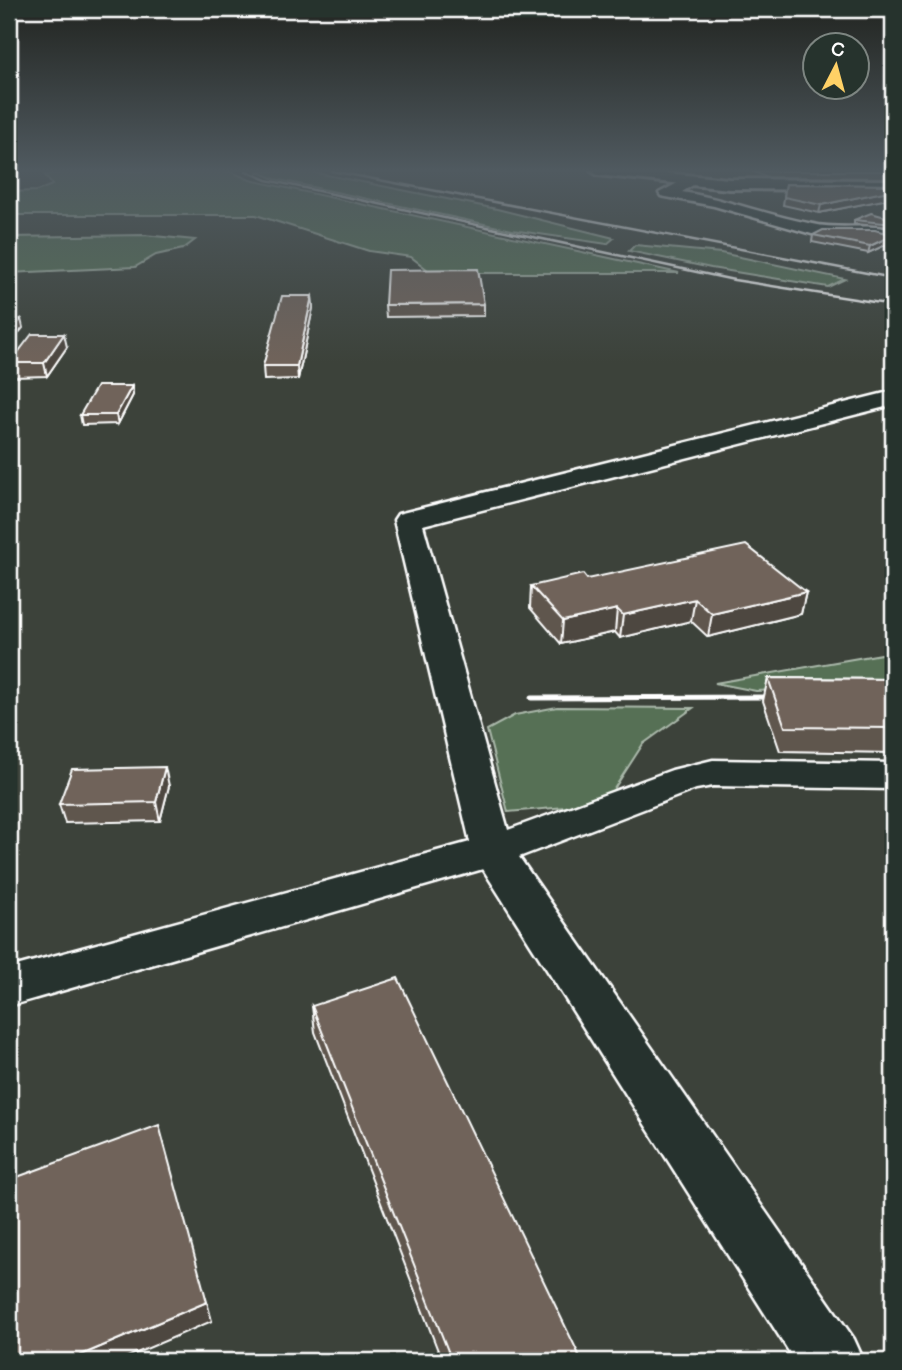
<svg xmlns="http://www.w3.org/2000/svg" width="902" height="1370" font-family="'Balsamiq Sans',sans-serif">
<style>
.green{fill:#567055;stroke:#aab8aa;stroke-width:2}
.lines{fill:none;stroke-linecap:round;stroke-linejoin:round}
.minor-casing{stroke:#fff;stroke-width:5}
.major-casing{stroke:#fff;stroke-width:6}
.minor{fill:#26332d;fill-rule:evenodd}
.major{fill:#26332d;fill-rule:evenodd}
.rail-far1{stroke:#fff;stroke-width:2.5}
.rail{stroke:#fff;stroke-width:5}
.wall{fill:#5f564d;stroke:#fff;stroke-width:2}
.shaded-wall{fill:#4e463f;stroke:#fff;stroke-width:2}
.building{fill:#6f645a;stroke:#fff;stroke-width:2}
</style>
<rect width="100%" height="100%" fill="#3c423a"/>
<filter id="ink" filterUnits="userSpaceOnUse"><feTurbulence type="fractalNoise" baseFrequency=".0143" numOctaves="2"/><feDisplacementMap in="SourceGraphic" scale="14" xChannelSelector="R" yChannelSelector="G"/><feConvolveMatrix kernelMatrix="1 2 1 2 8 2 1 2 1" color-interpolation-filters="sRGB"/></filter>
<g filter="url(#ink)">
<g class="green">
<polygon points="71,171 230,171 250,180 679,273 432,273 411,257 369,251 256,215 19,215 9,212 9,192 37,191 52,185 45,175"/>
<polygon points="256,171 307,171 497,209 614,238 607,244 512,230 275,179"/>
<polygon points="144,235 195,240 183,249 156,255 135,267 9,273 9,237"/>
<polygon points="635,245 721,253 845,279 828,287 711,268 629,251"/>
<polygon points="893,652 893,684 756,691 715,683"/>
<polygon points="557,707 693,708 643,744 612,792 566,807 508,812 487,730 515,715"/>
</g>
<g class="lines">
<defs>
<g id="minor">
<path d="M687,178L692,179L693,185L682,192C727,199 769,216 813,224C840,230 867,223 893,230V240L874,235L840,237L812,234L714,206L661,196L659,193Z"/>
<polygon points="893,391 893,405 423,525 508,830 672,770 713,760 893,763 893,789 713,786 696,789 519,857 854,1339 864,1361 795,1361 483,869 9,1006 9,968 470,842 394,520 398,514"/>
</g>
<polygon id="major" points="591,171 646,171 729,179 893,180 893,190 729,189 598,175"/>
</defs>
<use href="#minor" class="minor-casing"/>
<use href="#major" class="major-casing"/>
<use href="#minor" class="minor"/>
<use href="#major" class="major"/>
<g class="rail-far1">
<polyline points="246,171 267,180 734,280 893,305"/>
<polyline points="332,171 893,278"/>
</g>
<polyline class="rail" points="531,698 785,697"/>
</g>
<g class="wall">
<polygon points="751,171 893,171 893,178 768,177"/>
<polygon points="786,184 893,185 893,198 819,213 783,205"/>
<polygon points="893,219 893,227 854,224 854,220"/>
<polygon points="813,235 893,235 892,242 868,253 812,242"/>
<polygon points="312,296 313,308 298,379 264,380 263,366"/>
<polygon points="484,304 484,316 386,317 385,305"/>
<polygon points="67,347 47,376 13,377 10,363"/>
<polygon points="132,386 133,395 118,424 82,425 80,415"/>
<polygon points="587,579 806,592 801,614 708,637 691,621 620,638 615,632 561,644 530,608 531,586"/>
<polygon points="768,678 893,679 893,753 780,751 763,701"/>
<polygon points="169,786 160,821 65,823 59,804"/>
<polygon points="312,1006 582,1361 442,1361 315,1032"/>
</g>
<g class="shaded-wall">
<polygon points="893,190 893,198 819,213 821,205"/>
<polygon points="893,235 892,242 868,253 870,246"/>
<polygon points="312,296 313,308 298,379 297,366"/>
<polygon points="21,319 23,328 9,345 9,334"/>
<polygon points="64,334 67,347 47,376 44,363"/>
<polygon points="132,386 133,395 118,424 116,415"/>
<polygon points="806,592 801,614 708,637 712,614"/>
<polygon points="695,599 691,621 620,638 623,615"/>
<polygon points="617,609 615,632 561,644 563,621"/>
<polygon points="165,767 169,786 160,821 156,802"/>
<polygon points="207,1302 212,1321 118,1361 67,1361"/>
</g>
<g class="building">
<polygon points="786,184 893,185 893,190 821,205 784,197"/>
<polygon points="871,213 893,219 893,224 854,220"/>
<polygon points="823,230 875,230 893,235 870,246 813,235"/>
<polygon points="478,269 484,304 385,305 387,270"/>
<polygon points="282,296 312,296 297,366 263,366"/>
<polygon points="9,319 21,319 9,334"/>
<polygon points="32,334 64,334 44,363 10,363"/>
<polygon points="97,386 132,386 116,415 80,415"/>
<polygon points="746,545 806,592 712,614 695,599 623,615 617,609 563,621 531,586 583,574 587,579"/>
<polygon points="768,678 893,679 893,728 785,727"/>
<polygon points="165,767 156,802 59,804 72,769"/>
<polygon points="398,978 582,1361 452,1361 312,1006"/>
<polygon points="159,1125 207,1302 67,1361 9,1361 9,1180"/>
</g>
</g>
<linearGradient id="sky" x2="0" y2="1"><stop stop-color="#212420"/><stop offset="0.47" stop-color="#505a60"/><stop offset="1" stop-color="#505a60" stop-opacity="0"/></linearGradient>
<rect width="902" height="363" fill="url(#sky)"/>
<rect width="902" height="1370" fill="none" stroke="#26332d" stroke-width="35"/>
<rect x="18" y="18" width="867" height="1335" fill="none" stroke="#fff" stroke-width="2.5" filter="url(#ink)"/>
<g transform="translate(836 66) rotate(6)"><circle r="33" fill="#26332d" stroke="#7d8581" stroke-width="2"/>
<path d="M0-5L12 26L0 18L-12 26Z" fill="#ffd166"/>
<text y="-10" font-size="19" font-weight="bold" text-anchor="middle" fill="#ffffff">С</text>
</g>
</svg>
